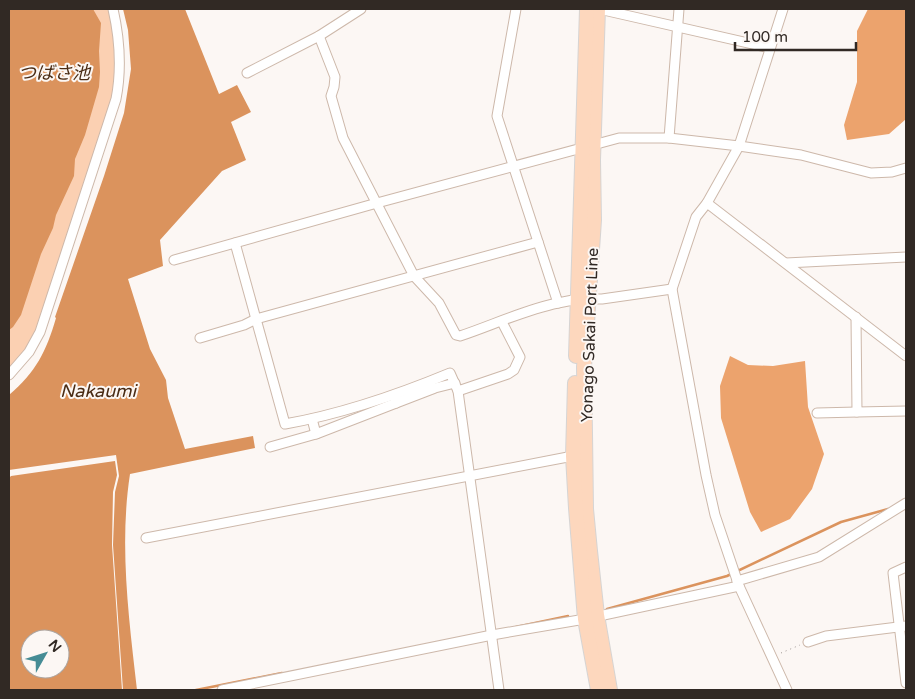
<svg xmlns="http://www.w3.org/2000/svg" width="915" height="699" font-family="'Varela Round','Noto Sans JP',sans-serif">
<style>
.green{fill:#fbd0b2}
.forest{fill:#eca36d}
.water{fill:#db935d;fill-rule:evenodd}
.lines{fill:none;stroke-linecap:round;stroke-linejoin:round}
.stream{stroke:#db935d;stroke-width:2.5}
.minor-casing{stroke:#cdb8aa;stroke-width:11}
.primary-casing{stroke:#d6d4d3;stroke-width:16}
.path{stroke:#9c9591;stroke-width:1;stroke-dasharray:1 4;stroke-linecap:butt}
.minor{stroke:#fff;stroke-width:9}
.primary{stroke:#fdd7bd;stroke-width:14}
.labels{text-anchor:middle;stroke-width:4;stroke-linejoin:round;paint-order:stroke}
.street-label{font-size:16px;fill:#312924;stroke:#fcf7f4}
.water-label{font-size:18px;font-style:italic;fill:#4a2c15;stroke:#fcf7f4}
</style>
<rect width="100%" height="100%" fill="#fcf7f4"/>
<polygon class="green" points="9,9 111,9 115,24 116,93 31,345 9,372"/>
<g class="forest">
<polygon points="868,9 906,9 906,119 889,134 847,140 844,125 857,82 857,31"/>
<polygon points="730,356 748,365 773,366 805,361 808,407 824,454 812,489 790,519 761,532 750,512 721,418 720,386"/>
</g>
<g class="water">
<polygon points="9,9 93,9 101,23 99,51 100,72 99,87 85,135 75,159 74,176 56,215 53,228 41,254 21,315 13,327 9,330"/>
<path d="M123,9H185L219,94L237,85L251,112L231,122L246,160L222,171L160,240L163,266L128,279L150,349L166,380L168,398L185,449L253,436L255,448L130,474C119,546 129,619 137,690H123L113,545L115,492L119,476L116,455L9,470V395C36,372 46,352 56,318L55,317L104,176L124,113L131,69L128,30Z"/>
<path d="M115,461L117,475L113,492L112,545L122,690H9V478L11,476ZM30,639H60V669H30Z"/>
</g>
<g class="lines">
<g class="stream">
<polyline points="607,609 727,576 841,522 888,509"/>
<polyline points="516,627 568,616"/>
<polyline points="196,690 282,673"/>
</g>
<defs>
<g id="minor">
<polyline points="516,9 497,116 558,303 578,299 602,299 672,289"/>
<polyline points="599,9 770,48"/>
<polyline points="783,9 739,146 707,203 696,217 672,289 706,475 715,515 739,586 787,690"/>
<path d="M319,36L335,77L334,87L331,96L343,138L414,276L439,303L456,335L460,336C493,325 524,310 558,303"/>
<polyline points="247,73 319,36 361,9"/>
<polyline points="669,138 679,9"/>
<polyline points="707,203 906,356"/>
<path d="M235,243L285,424C342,414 397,395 450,373L458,391L499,690"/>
<polyline points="174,260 377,203 619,138 669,138 739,146 801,155 871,173 892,172 906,168"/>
<polyline points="786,263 906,257"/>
<polyline points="856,317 857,412 906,411"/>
<polyline points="200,338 244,325 256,319 538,242"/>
<path d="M9,375L29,352L40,332L116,99C122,68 120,40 113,9"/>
<polyline points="458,391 508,374 514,370 520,357 502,322"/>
<polyline points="395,397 396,403 435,388 455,383"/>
<polyline points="817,413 857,412"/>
<polyline points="312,419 316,434 396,403"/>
<polyline points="270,447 316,434"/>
<polyline points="146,538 573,456"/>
<polyline points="906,567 893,573 906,683"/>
<polyline points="737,581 819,557 906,503"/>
<polyline points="808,642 826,636 906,626"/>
<polyline points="222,690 492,635 585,619 739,586"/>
</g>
<g id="primary">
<polyline points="598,9 593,160 594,220 584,367 585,433 586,509 590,551 597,615 610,690"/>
<polyline points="576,356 587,9"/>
<polyline points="575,383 573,456 576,508 585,619 598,690"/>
</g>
</defs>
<use href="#minor" class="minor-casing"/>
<use href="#primary" class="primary-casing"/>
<polyline class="path" points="781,653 800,645"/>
<use href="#minor" class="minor"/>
<use href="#primary" class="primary"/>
</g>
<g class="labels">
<g class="street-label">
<text transform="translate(589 335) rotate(-88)" y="6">Yonago Sakai Port Line</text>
</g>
<g class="water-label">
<text x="54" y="79">つばさ池</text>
<text x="98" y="397">Nakaumi</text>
</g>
</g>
<rect width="915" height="699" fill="none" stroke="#312924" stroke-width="20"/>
<g transform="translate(45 654) rotate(51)"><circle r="24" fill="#fcf7f4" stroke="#aba5a1"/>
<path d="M0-4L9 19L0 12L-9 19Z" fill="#468c95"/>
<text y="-8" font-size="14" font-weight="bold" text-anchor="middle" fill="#312924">N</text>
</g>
<path d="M735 42v8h121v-8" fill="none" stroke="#312924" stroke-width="2.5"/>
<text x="742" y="42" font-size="15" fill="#312924" stroke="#fcf7f4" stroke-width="4" paint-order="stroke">100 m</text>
</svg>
